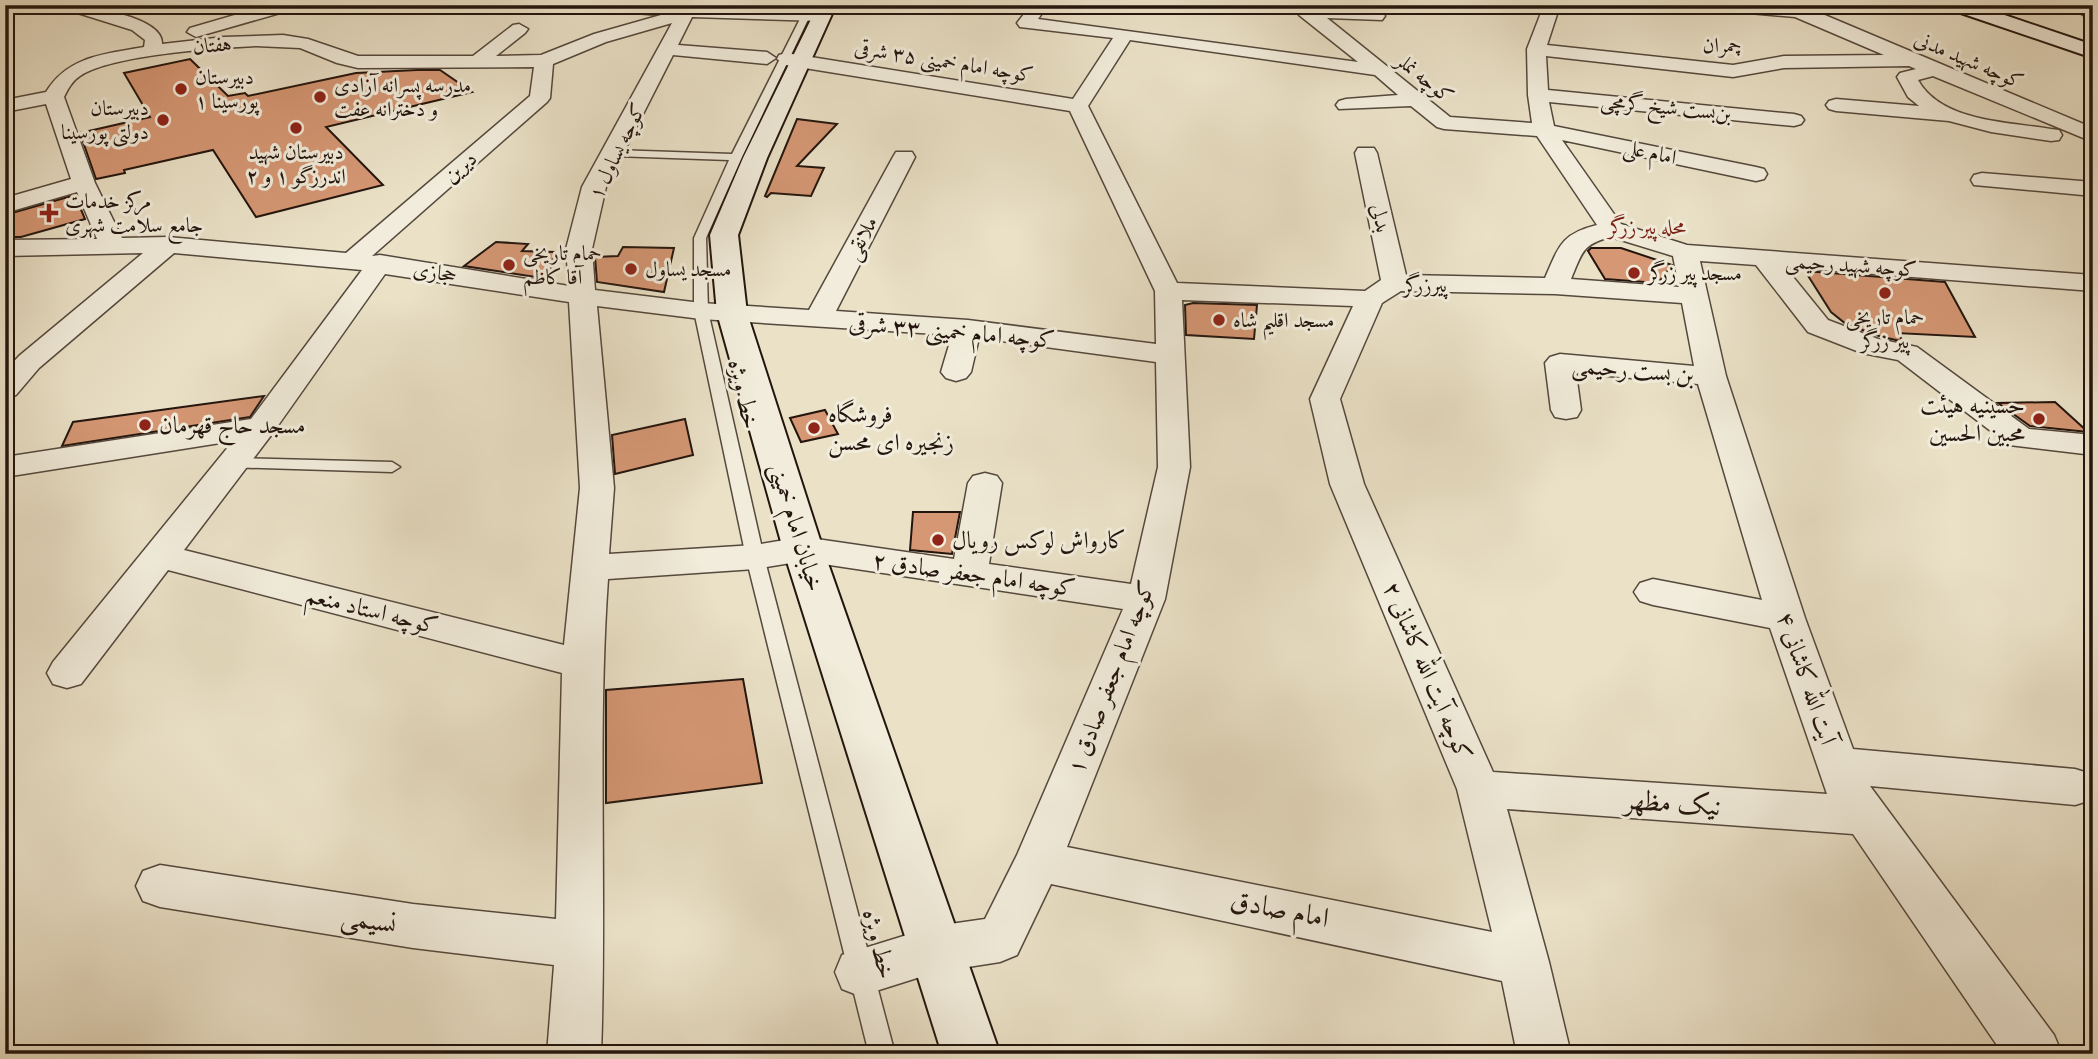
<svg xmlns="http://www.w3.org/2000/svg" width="2098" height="1059" font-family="'IM FELL DW Pica',Amiri,serif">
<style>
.building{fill:#d59774;stroke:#23150e;stroke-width:2}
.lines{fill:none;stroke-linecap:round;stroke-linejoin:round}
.service-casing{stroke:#55483c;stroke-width:3}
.minor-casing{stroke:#55483c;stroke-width:3}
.secondary-casing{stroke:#23150e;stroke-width:4}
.service{fill:#f1ecdb;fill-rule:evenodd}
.minor{fill:#f1ecdb;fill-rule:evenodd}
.secondary{fill:#f1ecdb;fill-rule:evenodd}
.poi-dot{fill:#8f2418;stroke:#f1ecdb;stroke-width:2.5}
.labels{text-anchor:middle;stroke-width:6;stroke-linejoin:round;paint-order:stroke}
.far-street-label{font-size:21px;fill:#23150e;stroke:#f1ecdb}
.far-poi-label{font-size:21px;fill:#23150e;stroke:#f1ecdb;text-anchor:start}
.far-neighbourhood-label{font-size:21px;fill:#7a1f14;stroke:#f1ecdb}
.street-label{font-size:24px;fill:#23150e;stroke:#f1ecdb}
.poi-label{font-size:24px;fill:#23150e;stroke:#f1ecdb;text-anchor:start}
.near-street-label{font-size:28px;fill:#23150e;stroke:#f1ecdb}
</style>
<rect width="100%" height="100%" fill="#eae1c7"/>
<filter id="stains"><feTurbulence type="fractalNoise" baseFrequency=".00286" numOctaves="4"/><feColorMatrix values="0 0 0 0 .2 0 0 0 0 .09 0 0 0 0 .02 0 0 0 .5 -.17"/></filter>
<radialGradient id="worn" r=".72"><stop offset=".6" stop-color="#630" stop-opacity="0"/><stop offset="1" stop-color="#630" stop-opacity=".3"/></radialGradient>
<g class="building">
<polygon points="190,59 228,96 245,93 248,96 356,73 417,70 440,70 472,92 326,127 383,185 256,217 213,150 124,170 125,173 96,179 80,133 150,117 124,73"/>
<polygon points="797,119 837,124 797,166 824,168 811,196 771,193 767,197 765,196"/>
<polygon points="75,195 85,219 21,237 5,237 5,215"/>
<polygon points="496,242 528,244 522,251 555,252 549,279 464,266"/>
<polygon points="623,247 674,248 664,292 597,282 595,257 618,256"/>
<polygon points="1591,248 1621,248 1672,265 1658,283 1605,279 1588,251"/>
<polygon points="1805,271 1945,282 1975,337 1897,333 1904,342 1879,336 1846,324 1831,312"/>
<polygon points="1193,303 1257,305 1254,339 1186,335 1185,305"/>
<polygon points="264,396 250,417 62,446 73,422"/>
<polygon points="2055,402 2088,432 2030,426 1998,403"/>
<polygon points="825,410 838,434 801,442 790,418"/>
<polygon points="685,419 693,455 615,474 612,435"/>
<polygon points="913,512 960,512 952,554 910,550"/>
<polygon points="743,679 762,783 606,803 606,690"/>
</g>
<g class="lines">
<defs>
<g id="service">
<polygon points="807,5 815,5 742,157 706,238 708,311 764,557 895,1054 869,1054 746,557 694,311 694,238 729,160 614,156 609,153 614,150 732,154"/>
<polygon points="233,458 392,462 400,467 392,472 227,467 225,463"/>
</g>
<g id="minor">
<path d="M63,5C83,5 164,16 162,44L224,37L283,35L308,39L358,56H473L513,25L519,24L528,29L525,33L496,56L541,55L594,34L661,15L596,10L588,5H702L701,8L828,12L831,16L822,21L692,17L678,45L767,52L776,58L767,64L673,55L606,187L592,249L595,290L701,303L809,310L893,157L896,152H912L915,157L836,311L968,320L1156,344L1155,291L1070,111L786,65L777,59L779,55L786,53L1073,99L1113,38L1020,27L1017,23L1031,5H1048L1038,19L1358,62L1299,15L1293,5L1376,11L1382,12L1385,16L1382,20L1327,18L1450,117L1532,123L1528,95L1527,49L1544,5H1560L1547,45L1733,65L1784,56L1884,55L1795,17L1715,10L1707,5H1801L2093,128V142L1933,76L1918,80C1941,122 2009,122 2051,129L2059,130L2062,135L2059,140L2051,141L1991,132L1949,121L1836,111L1829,109L1826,105L1829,101L1836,99L1919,106L1908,97L1897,77L1900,73L1916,69L1909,66L1784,68L1733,77L1546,56L1548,90L1794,114L1801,116L1804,120L1801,124L1794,126L1549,102L1554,126L1756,167L1764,169L1767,174L1764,179L1756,181L1562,140L1621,224L1687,245L2093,275V291L1785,267L1828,320L1878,339L1917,347L2029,429L2093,435V455L2009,445L1898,360L1862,353L1808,332L1756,265L1700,261L1726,376L1805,618L1853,749L2075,769L2091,774L2093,779L2091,800L2075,805L1870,786L2054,1035L2062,1054H2003L1853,834L1507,809L1549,962L1571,1054H1517L1502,981L1051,884L1017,955L1000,962L936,972L860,996L842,989L835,972L842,955L936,926L985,919L1017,855L1123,609L803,561L755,569L608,579C597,737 607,896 601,1054H547L554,965L413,948L160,907L143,901L136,886L143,871L160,865L413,904L556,919L562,673L168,570L81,684L67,688L53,684L47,673L53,662L233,441L5,477V457L251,419L362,270L174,253L39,368L16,395L5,398V371L19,356L143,253L5,256V240L97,239L77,192L5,213V198L71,179L46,104L5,112V100L46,92C68,56 105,54 144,47L145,40L132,30L65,9ZM672,23L582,187L566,249L569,286L380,255L372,256L547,102L550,98L553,64L606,42ZM1130,40L1375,75L1398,95L1346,99L1339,101L1336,105L1339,109L1411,106L1437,127L1444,129L1537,136L1597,225C1561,234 1559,246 1545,278L1406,275L1377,153L1374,148H1358L1355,153L1381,280L1365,291L1177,283L1088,106ZM256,46L300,48L337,63L358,68L534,67L530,96L346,253L168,237L122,238L95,183L64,97C68,89 72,81 80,76C111,55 216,48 256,46ZM1611,237L1673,256L1679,287L1571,279C1582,253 1582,244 1611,237ZM385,274L569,302L580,488L564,645L184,550L272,434ZM1401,291L1555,294L1682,303L1694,366L1560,354L1550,357L1545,363L1551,410L1555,417L1566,419L1577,417L1581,410L1576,373L1698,384L1762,600L1653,579L1640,583L1634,592L1640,601L1653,605L1770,628L1827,794L1493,772L1364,484L1340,399L1382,303ZM1182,300L1353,306L1310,399L1330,484L1457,789L1492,932L1067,847L1165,599L1190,467ZM597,306L701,319L952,335L941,372L946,378L956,381L966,378L971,372L979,338L1156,362L1158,467L1131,584L989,564L1002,483L997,476L985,473L973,476L968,483L954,559L803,537L755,545L609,554L614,488Z"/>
<polygon points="269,5 296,5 294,9 196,37 187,32 190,28"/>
<polygon points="2067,5 2087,5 2093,9 2093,21"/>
<polygon points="1982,173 2093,182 2093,196 1974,185 1971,180 1974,175"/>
</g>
<g id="secondary">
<polygon points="818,5 836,5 767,158 738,235 747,313 823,549 1000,1054 942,1054 783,549 717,313 710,235 743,158"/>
<polygon points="1947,5 1975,5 2093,45 2093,58 1949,9"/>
</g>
</defs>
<use href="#service" class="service-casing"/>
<use href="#minor" class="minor-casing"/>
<use href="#secondary" class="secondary-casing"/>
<use href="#service" class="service"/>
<use href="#minor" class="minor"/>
<use href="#secondary" class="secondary"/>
</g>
<g class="poi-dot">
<circle cx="181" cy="89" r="7"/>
<circle cx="320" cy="97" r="7"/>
<circle cx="163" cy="120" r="7"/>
<circle cx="296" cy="128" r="7"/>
<path d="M45.5 202.5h7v7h7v7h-7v7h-7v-7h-7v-7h7z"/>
<circle cx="509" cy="265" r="7"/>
<circle cx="631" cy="269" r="7"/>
<circle cx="1634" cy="273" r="7"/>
<circle cx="1885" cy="293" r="7"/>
<circle cx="1219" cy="320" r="7"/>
<circle cx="2039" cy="419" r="7"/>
<circle cx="145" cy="425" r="7"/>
<circle cx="814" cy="428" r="7"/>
<circle cx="938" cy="540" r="7"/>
</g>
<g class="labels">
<g class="far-street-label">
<text transform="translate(212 45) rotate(-6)" y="7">هفتان</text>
<text transform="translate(1722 45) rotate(-1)" y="7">چمران</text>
<text transform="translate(1969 60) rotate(23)" y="7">کوچه شهید مدنی</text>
<text transform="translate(944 61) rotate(9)" y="7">کوچه امام خمینی ۳۵ شرقی</text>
<text transform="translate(1425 78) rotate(39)" y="7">کوچه نملر</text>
<text transform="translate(1666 107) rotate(6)" y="7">بن‌بست شیخ گرمچی</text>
<text transform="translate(617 151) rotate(-64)" y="7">کوچه یساول ۱</text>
<text transform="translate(1650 152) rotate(12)" y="7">امام علی</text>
<text transform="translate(460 167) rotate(-41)" y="7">دیرین</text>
<text transform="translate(1381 218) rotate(77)" y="7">بدلی</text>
<text transform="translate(861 238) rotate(-62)" y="7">ملانقی</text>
<text transform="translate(1851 265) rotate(4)" y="7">کوچه شهید رحیمی</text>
<text transform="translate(435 272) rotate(9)" y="7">حجازی</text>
<text transform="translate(1425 285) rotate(-1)" y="7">پیرزرگر</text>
</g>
<g class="far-poi-label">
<text x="195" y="84">دبیرستان<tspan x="195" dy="24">پورسینا ۱</tspan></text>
<text x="334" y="92">مدرسه پسرانه آزادی<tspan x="334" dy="24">و دخترانه عفت</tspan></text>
<text x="149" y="115" text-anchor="end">دبیرستان<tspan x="149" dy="24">دولتی پورسینا</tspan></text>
<text x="296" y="159" text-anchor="middle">دبیرستان شهید<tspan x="296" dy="24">اندرزگو ۱ و ۲</tspan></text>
<text x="65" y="208">مرکز خدمات<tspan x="65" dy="24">جامع سلامت شهری</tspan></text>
<text x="523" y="260">حمام تاریخی<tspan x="523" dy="24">آقا کاظم</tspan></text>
<text x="645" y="276">مسجد یساول</text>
<text x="1648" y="280">مسجد پیر زرگر</text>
<text x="1885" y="324" text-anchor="middle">حمام تاریخی<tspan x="1885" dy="24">پیر زرگر</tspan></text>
<text x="1233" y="327">مسجد اقلیم شاه</text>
</g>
<g class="far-neighbourhood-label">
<text x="1647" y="234">محله پیر زرگر</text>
</g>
<g class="street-label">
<text transform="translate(952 331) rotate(5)" y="8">کوچه امام خمینی ۳۳ شرقی</text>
<text transform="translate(1633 370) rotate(5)" y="8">بن بست رحیمی</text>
<text transform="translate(744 394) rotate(77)" y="8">خط ویژه</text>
<text transform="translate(797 527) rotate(73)" y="8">خیابان امام خمینی</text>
<text transform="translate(974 574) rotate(8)" y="8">کوچه امام جعفر صادق ۲</text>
<text transform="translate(372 610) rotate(14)" y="8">کوچه استاد منعم</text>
<text transform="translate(1428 671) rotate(67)" y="8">کوچه آیت الله کاشانی ۲</text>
<text transform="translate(1111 677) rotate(-69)" y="8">کوچه امام جعفر صادق ۱</text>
<text transform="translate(1807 678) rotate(71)" y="8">آیت الله کاشانی ۴</text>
<text transform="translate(879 944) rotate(76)" y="8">خط ویژه</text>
</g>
<g class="poi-label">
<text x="2025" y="413" text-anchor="end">حسینیه هیئت<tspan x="2025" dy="28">محبین الحسین</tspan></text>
<text x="828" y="422">فروشگاه<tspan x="828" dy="28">زنجیره ای محسن</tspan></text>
<text x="159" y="433">مسجد حاج قهرمان</text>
<text x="952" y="548">کارواش لوکس رویال</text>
</g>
<g class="near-street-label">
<text transform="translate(1673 802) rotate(4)" y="10">نیک مظهر</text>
<text transform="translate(1280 908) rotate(11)" y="10">امام صادق</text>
<text transform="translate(369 919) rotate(9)" y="10">نسیمی</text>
</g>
</g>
<rect width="2098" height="1059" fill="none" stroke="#eae1c7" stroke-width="28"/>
<rect x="7" y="7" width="2084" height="1045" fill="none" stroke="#23150e" stroke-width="3.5"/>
<rect x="14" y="14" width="2070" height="1031" fill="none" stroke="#23150e" stroke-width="2"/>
<rect width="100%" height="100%" filter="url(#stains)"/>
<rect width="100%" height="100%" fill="url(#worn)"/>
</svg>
